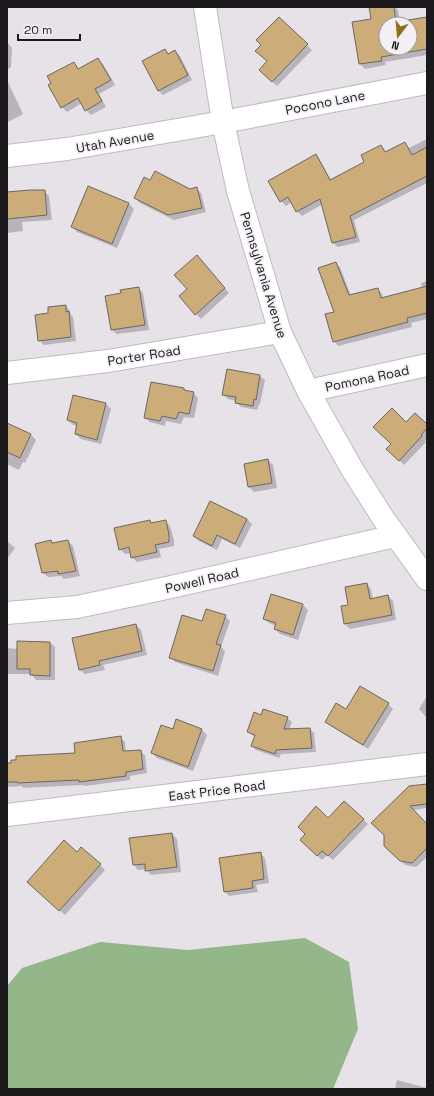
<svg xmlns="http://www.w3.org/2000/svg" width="434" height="1096" font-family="'Space Grotesk',sans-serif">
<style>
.forest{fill:#93b788}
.shadow{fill:#0003;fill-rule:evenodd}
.building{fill:#ccad7a;stroke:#6b6762;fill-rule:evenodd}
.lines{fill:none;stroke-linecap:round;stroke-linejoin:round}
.minor-casing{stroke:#bebac0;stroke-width:24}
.minor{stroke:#fff;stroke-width:22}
.labels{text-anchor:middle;stroke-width:3.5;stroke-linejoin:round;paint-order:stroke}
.street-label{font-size:13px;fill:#1b191b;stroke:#f3eff5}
</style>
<rect width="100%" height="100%" fill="#e6e2e8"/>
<polygon class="forest" points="305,938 349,962 358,1029 333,1089 7,1089 7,986 22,968 100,942 188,950"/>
<g class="shadow">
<path d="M379,7H395L398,10L400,22L427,18V55L385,62L386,65L365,69L360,64L372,19ZM386,24H410V48H386Z"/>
<polygon points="279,18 312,50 277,86 260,70 268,62 262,45"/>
<polygon points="8,43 12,48 11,67 7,70"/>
<polygon points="165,50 169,54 175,51 180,56 192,80 163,95 158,90"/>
<polygon points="98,59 103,64 115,85 99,94 106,107 91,115 86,110 82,103 67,112 62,107 74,63 80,70"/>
<polygon points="7,80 23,114 8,122 7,121"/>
<polygon points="427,139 427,183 354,220 360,242 338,247 333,243 323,204 302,216 297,211 292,202 286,206 281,201 316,155 320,160 331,180 366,162 381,146 386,152 404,143 409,148"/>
<polygon points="150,182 190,190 197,189 201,193 206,212 174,220 140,203 135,198"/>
<polygon points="89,187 129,204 134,209 117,248 77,232 72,227"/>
<polygon points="44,191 49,196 52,220 22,222 23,231 7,233 7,192"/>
<polygon points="201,262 229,293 201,319 180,296 188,289"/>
<polygon points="335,263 340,267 351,296 378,289 382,294 384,299 422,288 421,283 427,281 427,319 411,323 412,327 338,346 334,341"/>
<polygon points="138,288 143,293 149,330 117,334 112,330 122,294"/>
<polygon points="66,306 70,311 71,315 73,317 76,341 44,345 39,340 50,314"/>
<polygon points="260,376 265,380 260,404 259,404 257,410 241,407 236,402 236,401 228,399 223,394"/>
<polygon points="184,389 185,391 193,393 198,398 194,418 184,417 181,424 166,421 165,426 150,422 145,418"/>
<polygon points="106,404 111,409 101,444 81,439 76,434 78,426 73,425 68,420"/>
<polygon points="7,423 31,435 36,440 25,463 23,462 19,470 7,464"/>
<polygon points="406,423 427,425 427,438 425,440 426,442 404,465 388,449"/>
<polygon points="268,460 273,465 277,488 254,492 249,487 245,465"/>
<polygon points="211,502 247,519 252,524 240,548 222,539 217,550 199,541 194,536"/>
<polygon points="149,521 152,524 165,521 170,526 174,540 174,546 159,549 161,557 137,562 132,557 131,553 125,554 120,549"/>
<polygon points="7,541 15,548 7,559"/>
<polygon points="51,541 54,544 68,541 73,546 80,576 64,579 61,576 48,577 43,573"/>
<polygon points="367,584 371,589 373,599 388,596 393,601 396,620 350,629 345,624 342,607 349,606"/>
<polygon points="272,595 303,605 308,610 298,640 280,634 275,629 276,626 269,623 264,618"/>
<polygon points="225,616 230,621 221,647 225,651 218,676 175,662 170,657 203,623"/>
<polygon points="136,625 141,630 147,655 103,665 105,670 85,674 80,670"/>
<polygon points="50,643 55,647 55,680 36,680 31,674 7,674 7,648 18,649"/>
<polygon points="427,696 427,718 419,709"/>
<polygon points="388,704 393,709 368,749 331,726 326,722 346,711"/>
<polygon points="261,716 287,718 292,722 289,730 310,729 314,733 316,752 281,754 279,758 256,750 252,746 255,737 248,732"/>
<polygon points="202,730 207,735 193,771 157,758 152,753 174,731"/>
<polygon points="120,737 125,742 126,752 140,751 145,755 147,773 130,776 130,780 85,786 83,785 23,788 22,786 9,787 7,785 7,764 76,754"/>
<polygon points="427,785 427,808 414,810 427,825 427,853 425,855 427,857 416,867 405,865 385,845 385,835"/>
<polygon points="328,819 363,819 368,824 333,860 327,855 322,860 306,845"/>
<polygon points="172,834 177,839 181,872 151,875 146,869 138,870 134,865"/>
<polygon points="260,853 265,858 269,883 256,885 258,892 229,896 225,891"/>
<polygon points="77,854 100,865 105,870 65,915 33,887"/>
<polygon points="397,1080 427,1088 427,1089 395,1089"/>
</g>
<g class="building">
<path d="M369,7H394L396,22L427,17V49L381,57L382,61L359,64L352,22L371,19ZM386,24H410V48H386Z"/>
<polygon points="279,17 308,44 272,82 259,70 267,61 255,51 261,45 256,40"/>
<polygon points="165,49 168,54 175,50 188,75 158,91 142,61"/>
<polygon points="98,58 111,80 95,89 102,101 85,111 78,98 61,108 48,85 51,83 47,76 74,62 78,69"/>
<polygon points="405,142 412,155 427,147 427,176 350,216 356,237 332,243 320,199 296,212 288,197 280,202 268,181 316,154 330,180 364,162 361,155 381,145 385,152"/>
<polygon points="155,171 190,189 197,187 202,208 168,215 134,198 144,177 150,180"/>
<polygon points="88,186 129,203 112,244 71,227"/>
<polygon points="30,190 45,190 47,215 7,219 7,192"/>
<polygon points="197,255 225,288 195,315 179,296 187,289 174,275"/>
<polygon points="336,262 349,295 378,288 381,298 427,286 427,313 407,318 408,322 333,342 325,314 334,312 318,268"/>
<polygon points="139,287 145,325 111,330 105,296 121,293 120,290"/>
<polygon points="66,305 66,312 69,311 71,337 38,341 35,315 48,313 48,307"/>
<polygon points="227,369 260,375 256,400 254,399 253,406 235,403 236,397 222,395"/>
<polygon points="151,382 184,388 184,390 194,392 189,414 179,412 176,419 162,416 160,421 144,418"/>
<polygon points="73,395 106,403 97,440 75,434 77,423 67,420"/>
<polygon points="392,408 406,422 415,413 427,424 427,428 421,435 422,436 399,461 386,449 391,444 373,427"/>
<polygon points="7,423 31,434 20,458 7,452"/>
<polygon points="268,459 272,483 248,487 244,464"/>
<polygon points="210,501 247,519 235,544 217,535 212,546 193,536"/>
<polygon points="150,520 151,523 166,520 169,535 169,542 155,545 157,552 131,558 129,547 119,550 114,528"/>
<polygon points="51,540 52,543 68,540 76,571 58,574 58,571 42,573 35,544"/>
<polygon points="367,583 370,599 388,595 392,615 344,624 341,606 348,605 345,587"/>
<polygon points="271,594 303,604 293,635 274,629 276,623 263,619"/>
<polygon points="206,609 226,615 216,644 221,645 213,671 169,658 182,615 202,621"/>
<polygon points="136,624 142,651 99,661 100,665 79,670 72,638"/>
<polygon points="17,641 50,642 50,676 30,675 30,669 17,669"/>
<polygon points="360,686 389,703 363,745 325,722 336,703 346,709"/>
<polygon points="263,709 288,717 284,729 310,728 312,748 276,750 275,754 251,746 255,735 247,732 254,712 261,715"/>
<polygon points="176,719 202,729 188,767 151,753 161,725 173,729"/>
<polygon points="121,736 123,751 141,750 143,769 126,772 126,776 79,782 79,780 18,783 17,782 7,782 7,763 11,763 11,760 16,760 16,756 75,753 74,743"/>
<polygon points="427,784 427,804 410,806 427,824 427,848 412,863 400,861 384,846 384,835 371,823 409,786"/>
<polygon points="344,801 364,819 328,856 322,851 317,856 300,840 305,834 298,827 316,806 328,818"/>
<polygon points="172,833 177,867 145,871 145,864 133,865 129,838"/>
<polygon points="64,840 77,852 81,847 101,864 59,911 27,882"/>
<polygon points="261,852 264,879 252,881 253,888 224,892 219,858"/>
</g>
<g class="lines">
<defs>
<g id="minor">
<polyline points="205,7 223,122 238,191 280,332 308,391 352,469 383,518 427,579"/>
<polyline points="7,156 67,149 223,122 427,83"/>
<polyline points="7,373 108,361 280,332"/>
<polyline points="308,391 427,365"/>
<polyline points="7,613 77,607 171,587 395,536"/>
<polyline points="7,815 427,764"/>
</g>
</defs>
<use href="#minor" class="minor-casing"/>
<use href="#minor" class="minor"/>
</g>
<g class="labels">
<g class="street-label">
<text transform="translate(325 102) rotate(-11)" y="5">Pocono Lane</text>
<text transform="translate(115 141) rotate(-10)" y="5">Utah Avenue</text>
<text transform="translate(264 275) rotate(73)" y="5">Pennsylvania Avenue</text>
<text transform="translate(144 355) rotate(-9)" y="5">Porter Road</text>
<text transform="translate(367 378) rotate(-12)" y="5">Pomona Road</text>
<text transform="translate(202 580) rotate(-13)" y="5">Powell Road</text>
<text transform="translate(217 790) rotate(-7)" y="5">East Price Road</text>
</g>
</g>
<rect width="434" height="1096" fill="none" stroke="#1b191b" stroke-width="16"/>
<g transform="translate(398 36) rotate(196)"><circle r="19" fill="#f3eff5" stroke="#9d999e"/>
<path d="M0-3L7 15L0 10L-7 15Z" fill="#8f7115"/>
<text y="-6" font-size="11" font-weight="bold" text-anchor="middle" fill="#1b191b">N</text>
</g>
<path d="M18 34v6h62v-6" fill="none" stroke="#1b191b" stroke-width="2"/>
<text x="24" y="34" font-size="12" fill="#1b191b" stroke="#f3eff5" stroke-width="3" paint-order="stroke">20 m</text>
</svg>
